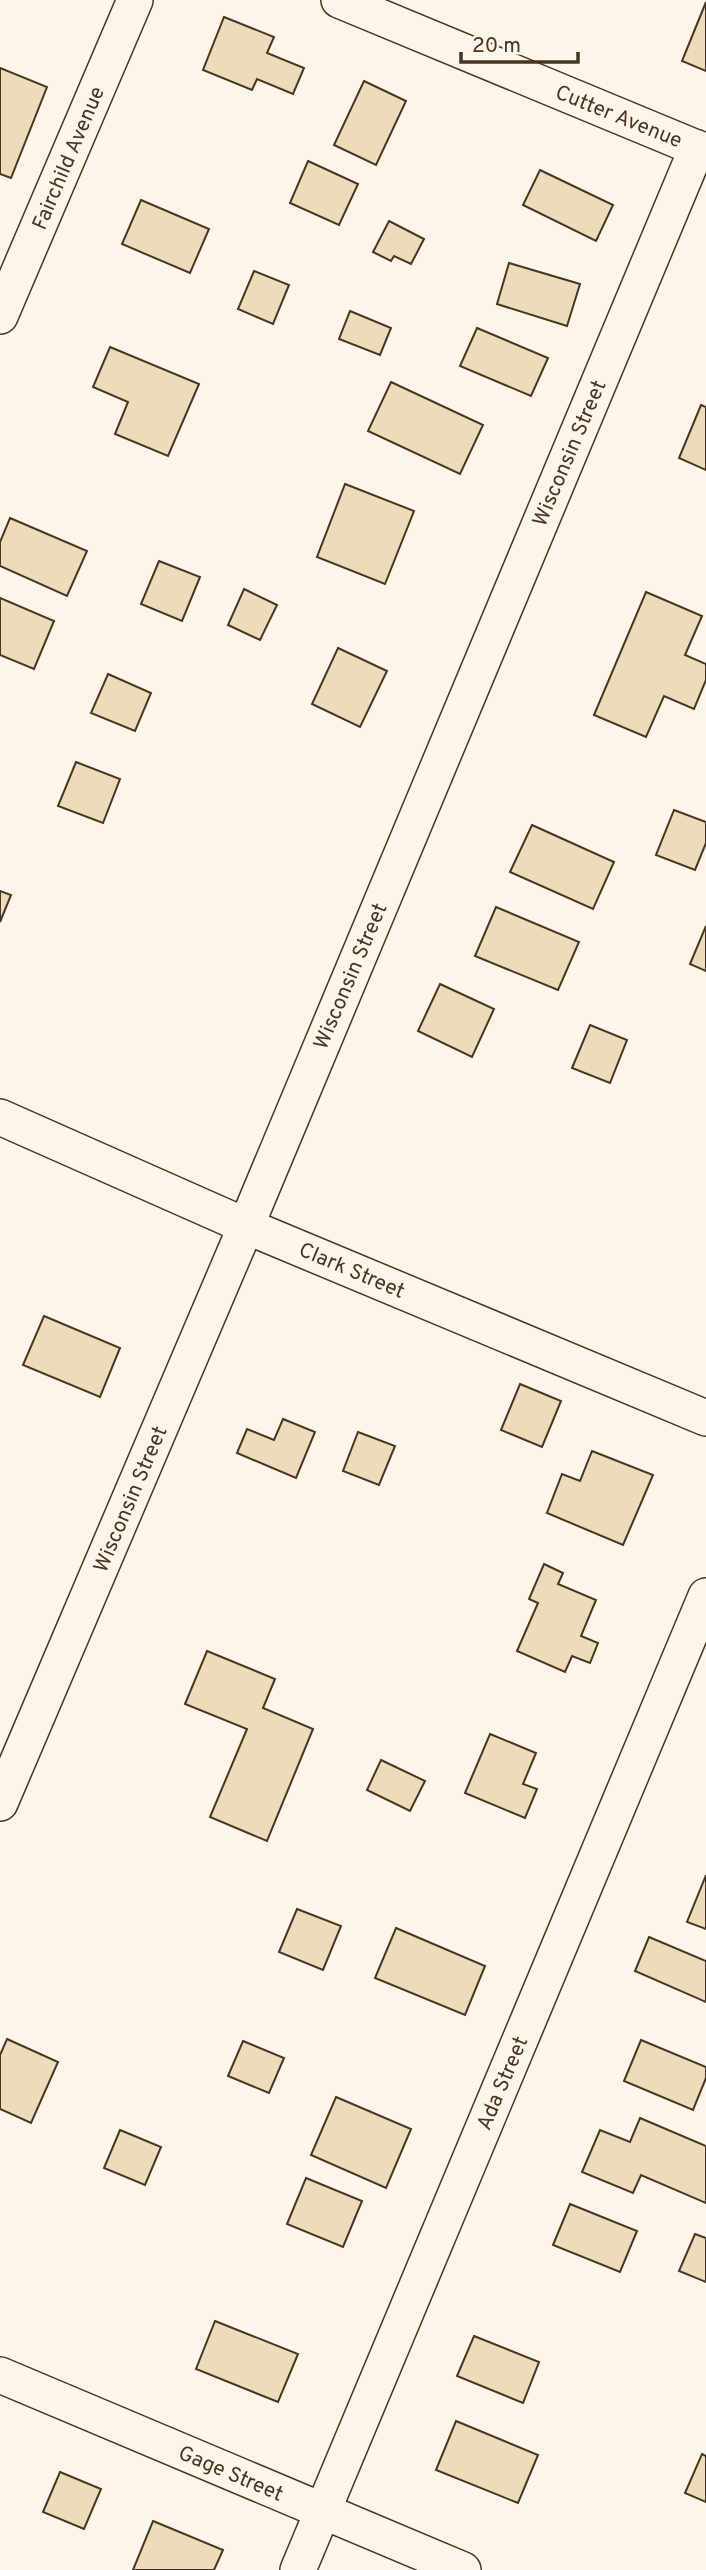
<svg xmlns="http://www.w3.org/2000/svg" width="706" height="2570" font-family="Overpass,sans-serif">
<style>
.building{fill:#ecdcbc;stroke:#4a3520;stroke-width:2}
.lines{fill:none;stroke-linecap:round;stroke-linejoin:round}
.minor-casing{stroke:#4a3520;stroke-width:38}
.minor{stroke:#fbf6e9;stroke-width:35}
.labels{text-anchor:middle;stroke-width:5;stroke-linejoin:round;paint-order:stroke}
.street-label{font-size:21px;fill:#4a3520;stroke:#fbf6e9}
</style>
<rect width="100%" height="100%" fill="#fbf6e9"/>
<g class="building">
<polygon points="706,2 706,71 682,61"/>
<polygon points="224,17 274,37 267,53 304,68 293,94 257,79 252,90 203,70"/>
<polygon points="0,68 47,87 11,178 0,174"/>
<polygon points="364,81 406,101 376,165 334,145"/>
<polygon points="308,161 358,184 339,225 290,203"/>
<polygon points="540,170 613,205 596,241 523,205"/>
<polygon points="141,200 209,229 190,273 122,244"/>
<polygon points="389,221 424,239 411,264 394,256 391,261 373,252"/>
<polygon points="509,263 580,284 567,326 497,304"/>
<polygon points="254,271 289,285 273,324 238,309"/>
<polygon points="350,311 391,328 380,355 339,339"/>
<polygon points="477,328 548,358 531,396 460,366"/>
<polygon points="110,347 199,384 168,456 115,434 128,402 93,387"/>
<polygon points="391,382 483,425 460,474 368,431"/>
<polygon points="701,405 706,407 706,470 679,458"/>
<polygon points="345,484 414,511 385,584 317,557"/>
<polygon points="10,518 87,551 67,596 0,566 0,542"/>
<polygon points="159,561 200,577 182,621 141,604"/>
<polygon points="244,589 277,605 260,640 228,625"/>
<polygon points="646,592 702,616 685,655 706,664 706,680 694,709 664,696 646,737 594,715"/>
<polygon points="0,598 54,621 34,669 0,655"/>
<polygon points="338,648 387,671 360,727 312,704"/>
<polygon points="108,674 151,693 135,731 91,713"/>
<polygon points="76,762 120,779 103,823 58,806"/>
<polygon points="674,810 706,822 706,843 695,870 656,855"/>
<polygon points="532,825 614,862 593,909 510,872"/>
<polygon points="0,891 11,895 0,922"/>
<polygon points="496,907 579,942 558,990 475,956"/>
<polygon points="706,926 706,971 690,964"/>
<polygon points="440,984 494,1009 472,1057 418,1031"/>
<polygon points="590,1025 627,1040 610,1083 572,1068"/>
<polygon points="44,1316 120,1348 100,1397 23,1365"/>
<polygon points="520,1384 561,1401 542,1447 501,1430"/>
<polygon points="283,1419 315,1432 296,1478 237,1453 247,1429 274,1440"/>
<polygon points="358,1432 395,1446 379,1485 343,1471"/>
<polygon points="592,1451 653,1475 623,1545 547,1513 562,1474 580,1481"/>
<polygon points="544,1564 563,1573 558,1584 596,1600 581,1636 598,1643 590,1663 572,1656 565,1672 517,1651 538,1603 529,1599"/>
<polygon points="207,1651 275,1679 263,1708 313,1729 267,1841 210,1817 247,1729 185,1704"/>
<polygon points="490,1734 536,1753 523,1784 537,1789 525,1818 465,1793"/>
<polygon points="381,1760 425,1781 410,1811 367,1790"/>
<polygon points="706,1875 706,1929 687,1922"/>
<polygon points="297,1909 341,1926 323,1970 279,1952"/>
<polygon points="396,1928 485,1966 465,2015 375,1978"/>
<polygon points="649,1937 706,1961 706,2002 635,1971"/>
<polygon points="7,2039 58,2062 31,2123 0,2109 0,2055"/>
<polygon points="641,2040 706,2067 706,2078 693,2110 624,2081"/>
<polygon points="243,2041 284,2058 269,2093 228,2076"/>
<polygon points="336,2097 411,2129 386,2188 311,2155"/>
<polygon points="640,2118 706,2146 706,2203 641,2175 633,2193 582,2172 600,2130 630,2142"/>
<polygon points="120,2130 161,2147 145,2185 104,2168"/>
<polygon points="306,2178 362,2201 343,2247 287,2224"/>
<polygon points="570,2204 637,2231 620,2272 553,2245"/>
<polygon points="695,2234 706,2238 706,2282 679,2271"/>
<polygon points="215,2321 298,2354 278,2402 196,2369"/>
<polygon points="474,2336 539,2362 523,2403 457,2376"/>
<polygon points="456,2421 538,2455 518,2503 436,2470"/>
<polygon points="702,2454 706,2456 706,2502 685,2493"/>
<polygon points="60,2472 101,2489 84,2529 43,2512"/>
<polygon points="153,2521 223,2550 214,2570 133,2570"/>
</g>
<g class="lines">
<defs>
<g id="minor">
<polyline points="339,0 706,152"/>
<polyline points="0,316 135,0"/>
<polyline points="0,1117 246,1226 706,1418"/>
<polyline points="0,1803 246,1226 697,148"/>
<polyline points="0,2375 463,2570"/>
<polyline points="298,2570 706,1596"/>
</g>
</defs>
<use href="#minor" class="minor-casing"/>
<use href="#minor" class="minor"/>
</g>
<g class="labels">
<g class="street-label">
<text transform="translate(619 116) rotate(22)" y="7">Cutter Avenue</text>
<text transform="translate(68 158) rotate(-67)" y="7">Fairchild Avenue</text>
<text transform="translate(569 453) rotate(-67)" y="7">Wisconsin Street</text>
<text transform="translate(350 976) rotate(-67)" y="7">Wisconsin Street</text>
<text transform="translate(352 1270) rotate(23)" y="7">Clark Street</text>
<text transform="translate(130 1499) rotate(-67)" y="7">Wisconsin Street</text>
<text transform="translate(502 2083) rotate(-67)" y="7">Ada Street</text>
<text transform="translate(231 2473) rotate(23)" y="7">Gage Street</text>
</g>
</g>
<path d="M461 52v10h117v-10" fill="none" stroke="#4a3520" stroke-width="3.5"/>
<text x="472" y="52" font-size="21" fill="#4a3520" stroke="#fbf6e9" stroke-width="5" paint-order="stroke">20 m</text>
</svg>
